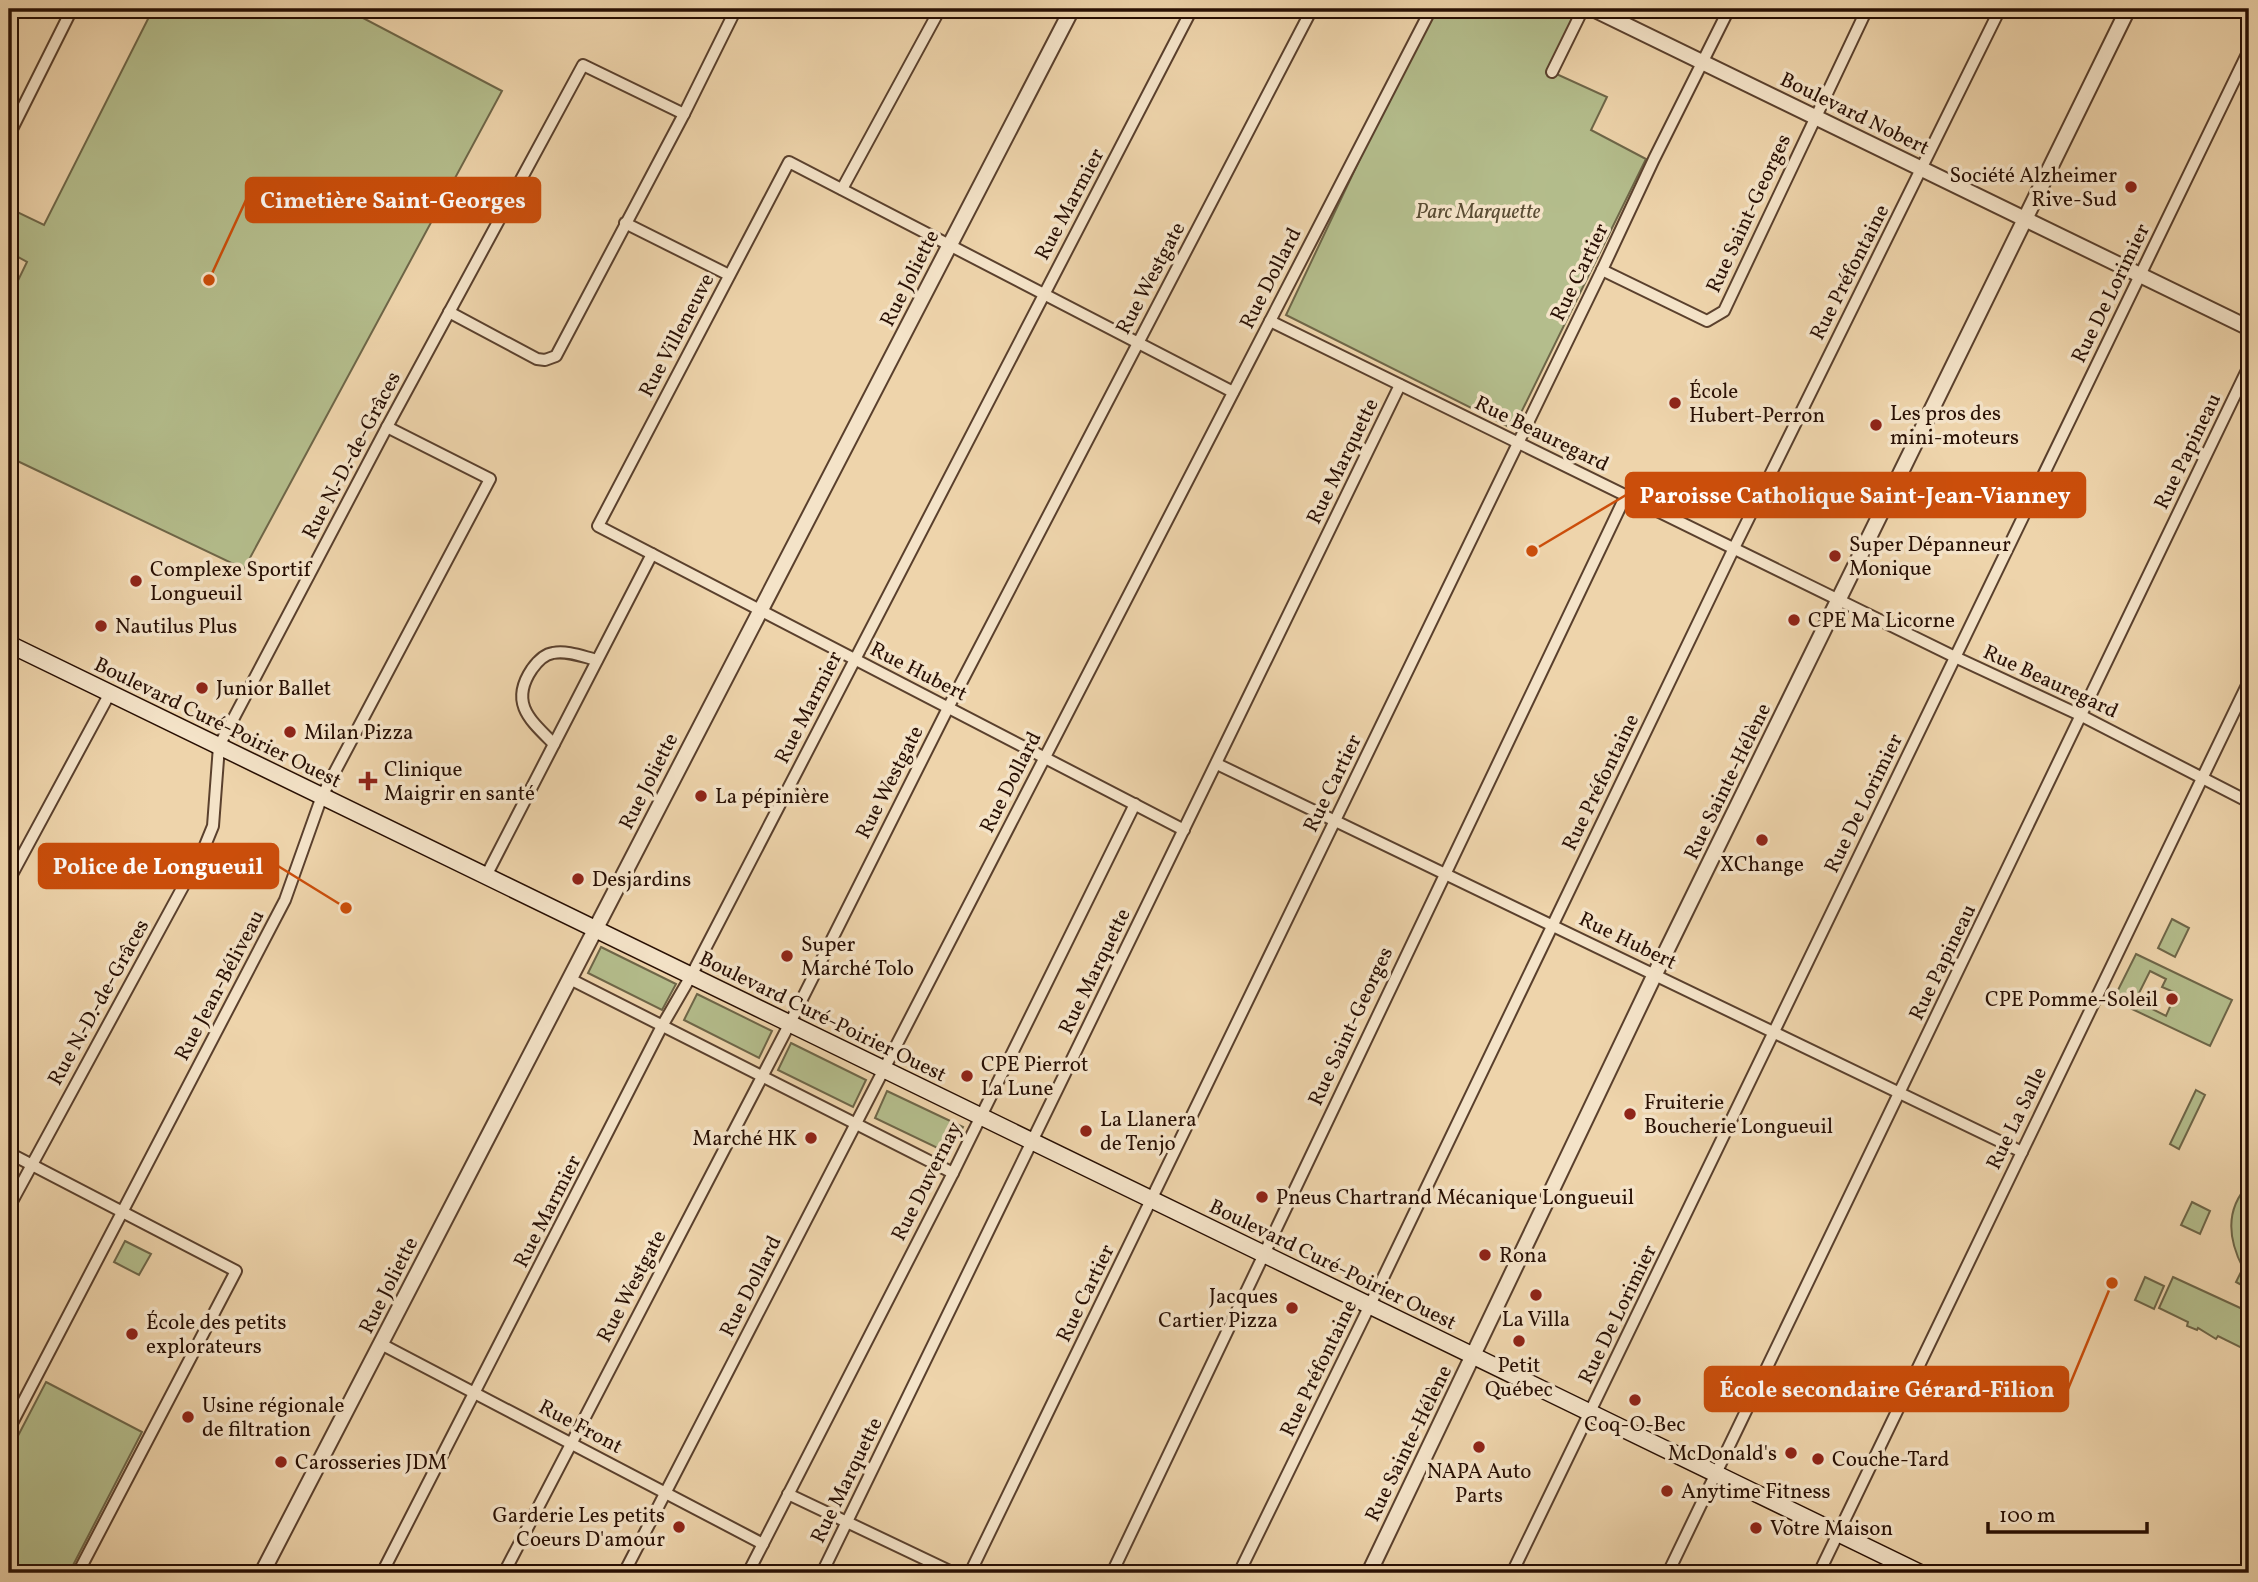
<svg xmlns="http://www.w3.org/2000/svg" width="2258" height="1582" font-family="Vollkorn,serif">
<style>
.green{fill:#b4bd8c;stroke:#6e6648;stroke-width:2;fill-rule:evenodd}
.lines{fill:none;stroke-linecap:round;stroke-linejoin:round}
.minor-casing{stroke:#5a402d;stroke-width:14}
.tertiary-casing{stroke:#5a402d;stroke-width:18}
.secondary-casing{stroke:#280f03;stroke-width:19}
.minor{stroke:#f4e3c8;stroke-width:10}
.tertiary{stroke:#f4e3c8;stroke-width:14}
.secondary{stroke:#f4e3c8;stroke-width:16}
.poi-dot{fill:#8f2418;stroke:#f4e3c8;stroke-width:2.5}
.labels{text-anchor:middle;stroke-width:7;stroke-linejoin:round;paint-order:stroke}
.street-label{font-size:21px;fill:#280f03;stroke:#f4e3c8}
.poi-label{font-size:21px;fill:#280f03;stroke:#f4e3c8;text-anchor:start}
.park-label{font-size:21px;font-style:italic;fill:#594c33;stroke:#f4e3c8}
.leader{fill:none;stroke:#cb4e0b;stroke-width:2.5}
.callout-dot{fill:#cb4e0b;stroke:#f4e3c8;stroke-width:2.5}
.callout{fill:#cb4e0b;stroke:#cb4e0b;stroke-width:2.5}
.callout-label{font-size:23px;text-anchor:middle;font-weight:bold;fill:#fff}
</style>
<rect width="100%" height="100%" fill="#eed4ab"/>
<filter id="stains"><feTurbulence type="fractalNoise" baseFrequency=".00286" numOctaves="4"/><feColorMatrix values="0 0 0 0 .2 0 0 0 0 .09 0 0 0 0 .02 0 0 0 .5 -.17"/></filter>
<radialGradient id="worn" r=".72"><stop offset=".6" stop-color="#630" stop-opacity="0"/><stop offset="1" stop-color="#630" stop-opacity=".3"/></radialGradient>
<g class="green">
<polygon points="153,9 346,9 502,91 244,569 9,457 9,299 27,262 9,252 9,208 44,225"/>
<polygon points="1431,9 1583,9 1552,72 1607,97 1591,130 1646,159 1513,429 1286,315"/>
<polygon points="2172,919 2189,928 2175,957 2158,948"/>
<polygon points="601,947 676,984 662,1010 588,973"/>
<path d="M2136,954L2232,1000L2210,1046L2113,1000ZM2150,971L2166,979L2162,987L2176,993L2166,1016L2150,1008L2151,1000H2149L2146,1005L2142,1003L2144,998L2138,995Z"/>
<polygon points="697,994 772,1031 759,1058 684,1020"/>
<polygon points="791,1043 866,1080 853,1107 778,1070"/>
<polygon points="2196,1090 2205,1095 2179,1149 2170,1144"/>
<polygon points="887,1091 963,1127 950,1154 875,1118"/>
<path d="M2249,1184V1289L2236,1282L2243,1268C2228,1239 2225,1209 2249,1184Z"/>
<polygon points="2192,1202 2210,1211 2200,1234 2181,1225"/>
<polygon points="125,1241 151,1254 139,1275 114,1262"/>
<polygon points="2145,1277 2164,1286 2154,1309 2135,1300"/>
<polygon points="2173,1277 2249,1312 2248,1351 2218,1336 2216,1339 2198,1328 2197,1330 2187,1326 2188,1322 2159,1308"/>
<polygon points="46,1382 142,1432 69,1573 9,1573 9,1453"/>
</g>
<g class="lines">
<defs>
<g id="minor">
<polyline points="1552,72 1583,9"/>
<polyline points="9,135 72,9"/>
<polyline points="842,189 940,9"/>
<polyline points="625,223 729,275"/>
<polyline points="1602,270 1707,321 1724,311 1867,9"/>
<polyline points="449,312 537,359 545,360 556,356 684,114 736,9"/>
<polyline points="1270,321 1955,657 2082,716 2249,802"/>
<path d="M554,744C530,720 509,703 532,669C537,662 545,654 553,653C567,650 584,657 597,660"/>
<polyline points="1217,764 2022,1152"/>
<polyline points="1184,830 598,526 789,162 1233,392"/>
<polyline points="486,876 652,554"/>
<polyline points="9,880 110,693"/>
<polyline points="570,979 953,1173"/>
<polyline points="9,1153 236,1271 78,1573"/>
<polyline points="9,1207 204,848 213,826 219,746 387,427 583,65 684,114"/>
<polyline points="381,1344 763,1544"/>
<polyline points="9,1429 285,900 322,796 490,479 387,427"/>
<polyline points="788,1494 954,1573"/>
<polyline points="382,1573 662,1026 691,976 1192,9"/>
<polyline points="504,1573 790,1023 948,708 1312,9"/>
<polyline points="624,1573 1431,9"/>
<polyline points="748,1573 953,1173 1135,804"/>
<polyline points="822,1573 1400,385"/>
<polyline points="970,1573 1602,270 1654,159 1729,9"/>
<polyline points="1112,1573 1626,495"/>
<polyline points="1239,1573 1370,1305 1734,548 2000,9"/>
<polyline points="1512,1573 2249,50"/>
<polyline points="1668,1573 2249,366"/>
<polyline points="1819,1573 2249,681"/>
</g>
<g id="tertiary">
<polyline points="1593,9 2249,328"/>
<polyline points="262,1573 1072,9"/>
<polyline points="1369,1573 1655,974 2128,9"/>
</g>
<polyline id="secondary" points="9,644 1920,1573"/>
</defs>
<use href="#minor" class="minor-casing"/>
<use href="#tertiary" class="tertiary-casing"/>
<use href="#secondary" class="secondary-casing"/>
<use href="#minor" class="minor"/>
<use href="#tertiary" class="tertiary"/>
<use href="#secondary" class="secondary"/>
</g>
<g class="poi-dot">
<circle cx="2131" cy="187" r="7"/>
<circle cx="1675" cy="403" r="7"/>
<circle cx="1876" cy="425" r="7"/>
<circle cx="1835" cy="556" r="7"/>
<circle cx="136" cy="581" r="7"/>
<circle cx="1794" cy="620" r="7"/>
<circle cx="101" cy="626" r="7"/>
<circle cx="202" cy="688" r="7"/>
<circle cx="290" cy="732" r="7"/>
<path d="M364.5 770.5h7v7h7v7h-7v7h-7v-7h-7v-7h7z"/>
<circle cx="701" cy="796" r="7"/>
<circle cx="1762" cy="840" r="7"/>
<circle cx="578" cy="879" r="7"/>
<circle cx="787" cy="956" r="7"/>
<circle cx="2172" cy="999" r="7"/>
<circle cx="967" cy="1076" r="7"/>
<circle cx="1630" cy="1114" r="7"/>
<circle cx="1086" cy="1131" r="7"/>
<circle cx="811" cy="1138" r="7"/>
<circle cx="1262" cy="1197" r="7"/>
<circle cx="1485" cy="1255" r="7"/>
<circle cx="1536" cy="1295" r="7"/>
<circle cx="1292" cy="1308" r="7"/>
<circle cx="132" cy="1334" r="7"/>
<circle cx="1519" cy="1341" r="7"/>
<circle cx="1635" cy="1400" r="7"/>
<circle cx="188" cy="1417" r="7"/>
<circle cx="1479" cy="1447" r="7"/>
<circle cx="1791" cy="1453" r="7"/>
<circle cx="1818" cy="1459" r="7"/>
<circle cx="281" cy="1462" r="7"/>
<circle cx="1667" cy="1491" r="7"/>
<circle cx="679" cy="1527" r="7"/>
<circle cx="1756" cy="1528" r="7"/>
</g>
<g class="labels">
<g class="street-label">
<text transform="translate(1855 113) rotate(26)" y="7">Boulevard Nobert</text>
<text transform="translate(1069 204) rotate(-62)" y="7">Rue Marmier</text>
<text transform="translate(1748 213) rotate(-65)" y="7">Rue Saint-Georges</text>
<text transform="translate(1579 272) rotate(-64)" y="7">Rue Cartier</text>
<text transform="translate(1849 272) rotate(-63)" y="7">Rue Préfontaine</text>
<text transform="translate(909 278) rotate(-63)" y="7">Rue Joliette</text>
<text transform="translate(1150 278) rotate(-62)" y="7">Rue Westgate</text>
<text transform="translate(1270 278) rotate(-63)" y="7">Rue Dollard</text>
<text transform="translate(2110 293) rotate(-64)" y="7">Rue De Lorimier</text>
<text transform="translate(676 335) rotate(-62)" y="7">Rue Villeneuve</text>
<text transform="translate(1542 433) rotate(26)" y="7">Rue Beauregard</text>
<text transform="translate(2187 451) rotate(-64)" y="7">Rue Papineau</text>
<text transform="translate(351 455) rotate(-62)" y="7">Rue N.-D.-de-Grâces</text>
<text transform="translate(1342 461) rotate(-64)" y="7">Rue Marquette</text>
<text transform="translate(919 671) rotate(27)" y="7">Rue Hubert</text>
<text transform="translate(2051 681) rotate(25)" y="7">Rue Beauregard</text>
<text transform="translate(808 707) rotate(-63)" y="7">Rue Marmier</text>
<text transform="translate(218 722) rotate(26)" y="7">Boulevard Curé-Poirier Ouest</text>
<text transform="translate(648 781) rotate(-63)" y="7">Rue Joliette</text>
<text transform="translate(1727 781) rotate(-64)" y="7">Rue Sainte-Hélène</text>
<text transform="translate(889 782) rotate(-63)" y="7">Rue Westgate</text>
<text transform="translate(1010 782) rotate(-63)" y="7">Rue Dollard</text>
<text transform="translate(1600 782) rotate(-64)" y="7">Rue Préfontaine</text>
<text transform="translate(1332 783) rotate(-64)" y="7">Rue Cartier</text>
<text transform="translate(1863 803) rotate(-64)" y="7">Rue De Lorimier</text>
<text transform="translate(1628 940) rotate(26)" y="7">Rue Hubert</text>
<text transform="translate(1942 962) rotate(-64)" y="7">Rue Papineau</text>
<text transform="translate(1094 971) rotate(-64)" y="7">Rue Marquette</text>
<text transform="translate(219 985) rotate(-62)" y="7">Rue Jean-Béliveau</text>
<text transform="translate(98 1002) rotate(-61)" y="7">Rue N.-D.-de-Grâces</text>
<text transform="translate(823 1016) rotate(26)" y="7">Boulevard Curé-Poirier Ouest</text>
<text transform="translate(1350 1026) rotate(-65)" y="7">Rue Saint-Georges</text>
<text transform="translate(2016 1118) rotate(-64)" y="7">Rue La Salle</text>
<text transform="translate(926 1181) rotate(-63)" y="7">Rue Duvernay</text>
<text transform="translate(547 1211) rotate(-63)" y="7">Rue Marmier</text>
<text transform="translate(1333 1264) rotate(26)" y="7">Boulevard Curé-Poirier Ouest</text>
<text transform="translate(388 1285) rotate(-63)" y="7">Rue Joliette</text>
<text transform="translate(631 1286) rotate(-62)" y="7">Rue Westgate</text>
<text transform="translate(750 1286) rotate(-63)" y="7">Rue Dollard</text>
<text transform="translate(1085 1293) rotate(-64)" y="7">Rue Cartier</text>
<text transform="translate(1617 1314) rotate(-64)" y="7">Rue De Lorimier</text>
<text transform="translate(1318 1368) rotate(-64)" y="7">Rue Préfontaine</text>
<text transform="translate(581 1426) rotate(28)" y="7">Rue Front</text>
<text transform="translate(1408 1443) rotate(-64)" y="7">Rue Sainte-Hélène</text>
<text transform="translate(846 1480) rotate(-64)" y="7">Rue Marquette</text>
</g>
<g class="poi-label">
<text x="2117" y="182" text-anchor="end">Société Alzheimer<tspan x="2117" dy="24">Rive-Sud</tspan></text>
<text x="1689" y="398">École<tspan x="1689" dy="24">Hubert-Perron</tspan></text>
<text x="1890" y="420">Les pros des<tspan x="1890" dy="24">mini-moteurs</tspan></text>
<text x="1849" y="551">Super Dépanneur<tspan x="1849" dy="24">Monique</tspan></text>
<text x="150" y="576">Complexe Sportif<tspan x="150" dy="24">Longueuil</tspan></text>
<text x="1808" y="627">CPE Ma Licorne</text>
<text x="115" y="633">Nautilus Plus</text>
<text x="216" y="695">Junior Ballet</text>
<text x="304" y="739">Milan Pizza</text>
<text x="384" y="776">Clinique<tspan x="384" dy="24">Maigrir en santé</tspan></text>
<text x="715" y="803">La pépinière</text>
<text x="1762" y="871" text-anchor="middle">XChange</text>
<text x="592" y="886">Desjardins</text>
<text x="801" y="951">Super<tspan x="801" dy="24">Marché Tolo</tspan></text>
<text x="2158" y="1006" text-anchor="end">CPE Pomme-Soleil</text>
<text x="981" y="1071">CPE Pierrot<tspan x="981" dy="24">La Lune</tspan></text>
<text x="1644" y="1109">Fruiterie<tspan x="1644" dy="24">Boucherie Longueuil</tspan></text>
<text x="1100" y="1126">La Llanera<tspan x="1100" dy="24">de Tenjo</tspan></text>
<text x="797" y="1145" text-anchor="end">Marché HK</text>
<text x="1276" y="1204">Pneus Chartrand Mécanique Longueuil</text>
<text x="1499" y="1262">Rona</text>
<text x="1278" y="1303" text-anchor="end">Jacques<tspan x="1278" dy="24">Cartier Pizza</tspan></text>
<text x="1536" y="1326" text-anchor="middle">La Villa</text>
<text x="146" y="1329">École des petits<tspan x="146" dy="24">explorateurs</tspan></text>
<text x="1519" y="1372" text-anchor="middle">Petit<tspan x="1519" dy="24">Québec</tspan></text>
<text x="202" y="1412">Usine régionale<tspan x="202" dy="24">de filtration</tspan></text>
<text x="1635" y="1431" text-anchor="middle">Coq-O-Bec</text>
<text x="1777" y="1460" text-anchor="end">McDonald's</text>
<text x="1832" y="1466">Couche-Tard</text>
<text x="295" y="1469">Carosseries JDM</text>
<text x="1479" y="1478" text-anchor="middle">NAPA Auto<tspan x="1479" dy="24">Parts</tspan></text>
<text x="1681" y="1498">Anytime Fitness</text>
<text x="665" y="1522" text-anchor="end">Garderie Les petits<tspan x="665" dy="24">Coeurs D'amour</tspan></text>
<text x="1770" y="1535">Votre Maison</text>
</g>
<g class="park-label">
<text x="1478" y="218">Parc Marquette</text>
</g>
</g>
<path class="leader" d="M209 280L246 200M1532 551L1626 495M346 908L278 866M2112 1283L2068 1389"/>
<g class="callout-dot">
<circle cx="209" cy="280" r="7"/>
<circle cx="1532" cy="551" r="7"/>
<circle cx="346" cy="908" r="7"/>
<circle cx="2112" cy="1283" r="7"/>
</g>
<g class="callout">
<rect x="246" y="178" width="294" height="44" rx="7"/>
<rect x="1626" y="473" width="459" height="44" rx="7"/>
<rect x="39" y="844" width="239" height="44" rx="7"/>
<rect x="1705" y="1367" width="363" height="44" rx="7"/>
</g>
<g class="callout-label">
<text x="393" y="208">Cimetière Saint-Georges</text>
<text x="1855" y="503">Paroisse Catholique Saint-Jean-Vianney</text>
<text x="158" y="874">Police de Longueuil</text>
<text x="1887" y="1397">École secondaire Gérard-Filion</text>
</g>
<rect width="2258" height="1582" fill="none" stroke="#eed4ab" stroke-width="35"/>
<rect x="10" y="10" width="2237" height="1561" fill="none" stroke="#280f03" stroke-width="3.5"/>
<rect x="18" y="18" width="2223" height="1547" fill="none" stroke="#280f03" stroke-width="2"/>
<path d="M1988 1522v10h159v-10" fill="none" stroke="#280f03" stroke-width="3.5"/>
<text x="1999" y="1522" font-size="21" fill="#280f03" stroke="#f4e3c8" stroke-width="5" paint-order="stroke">100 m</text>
<rect width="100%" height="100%" filter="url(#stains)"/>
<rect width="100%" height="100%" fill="url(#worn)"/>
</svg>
